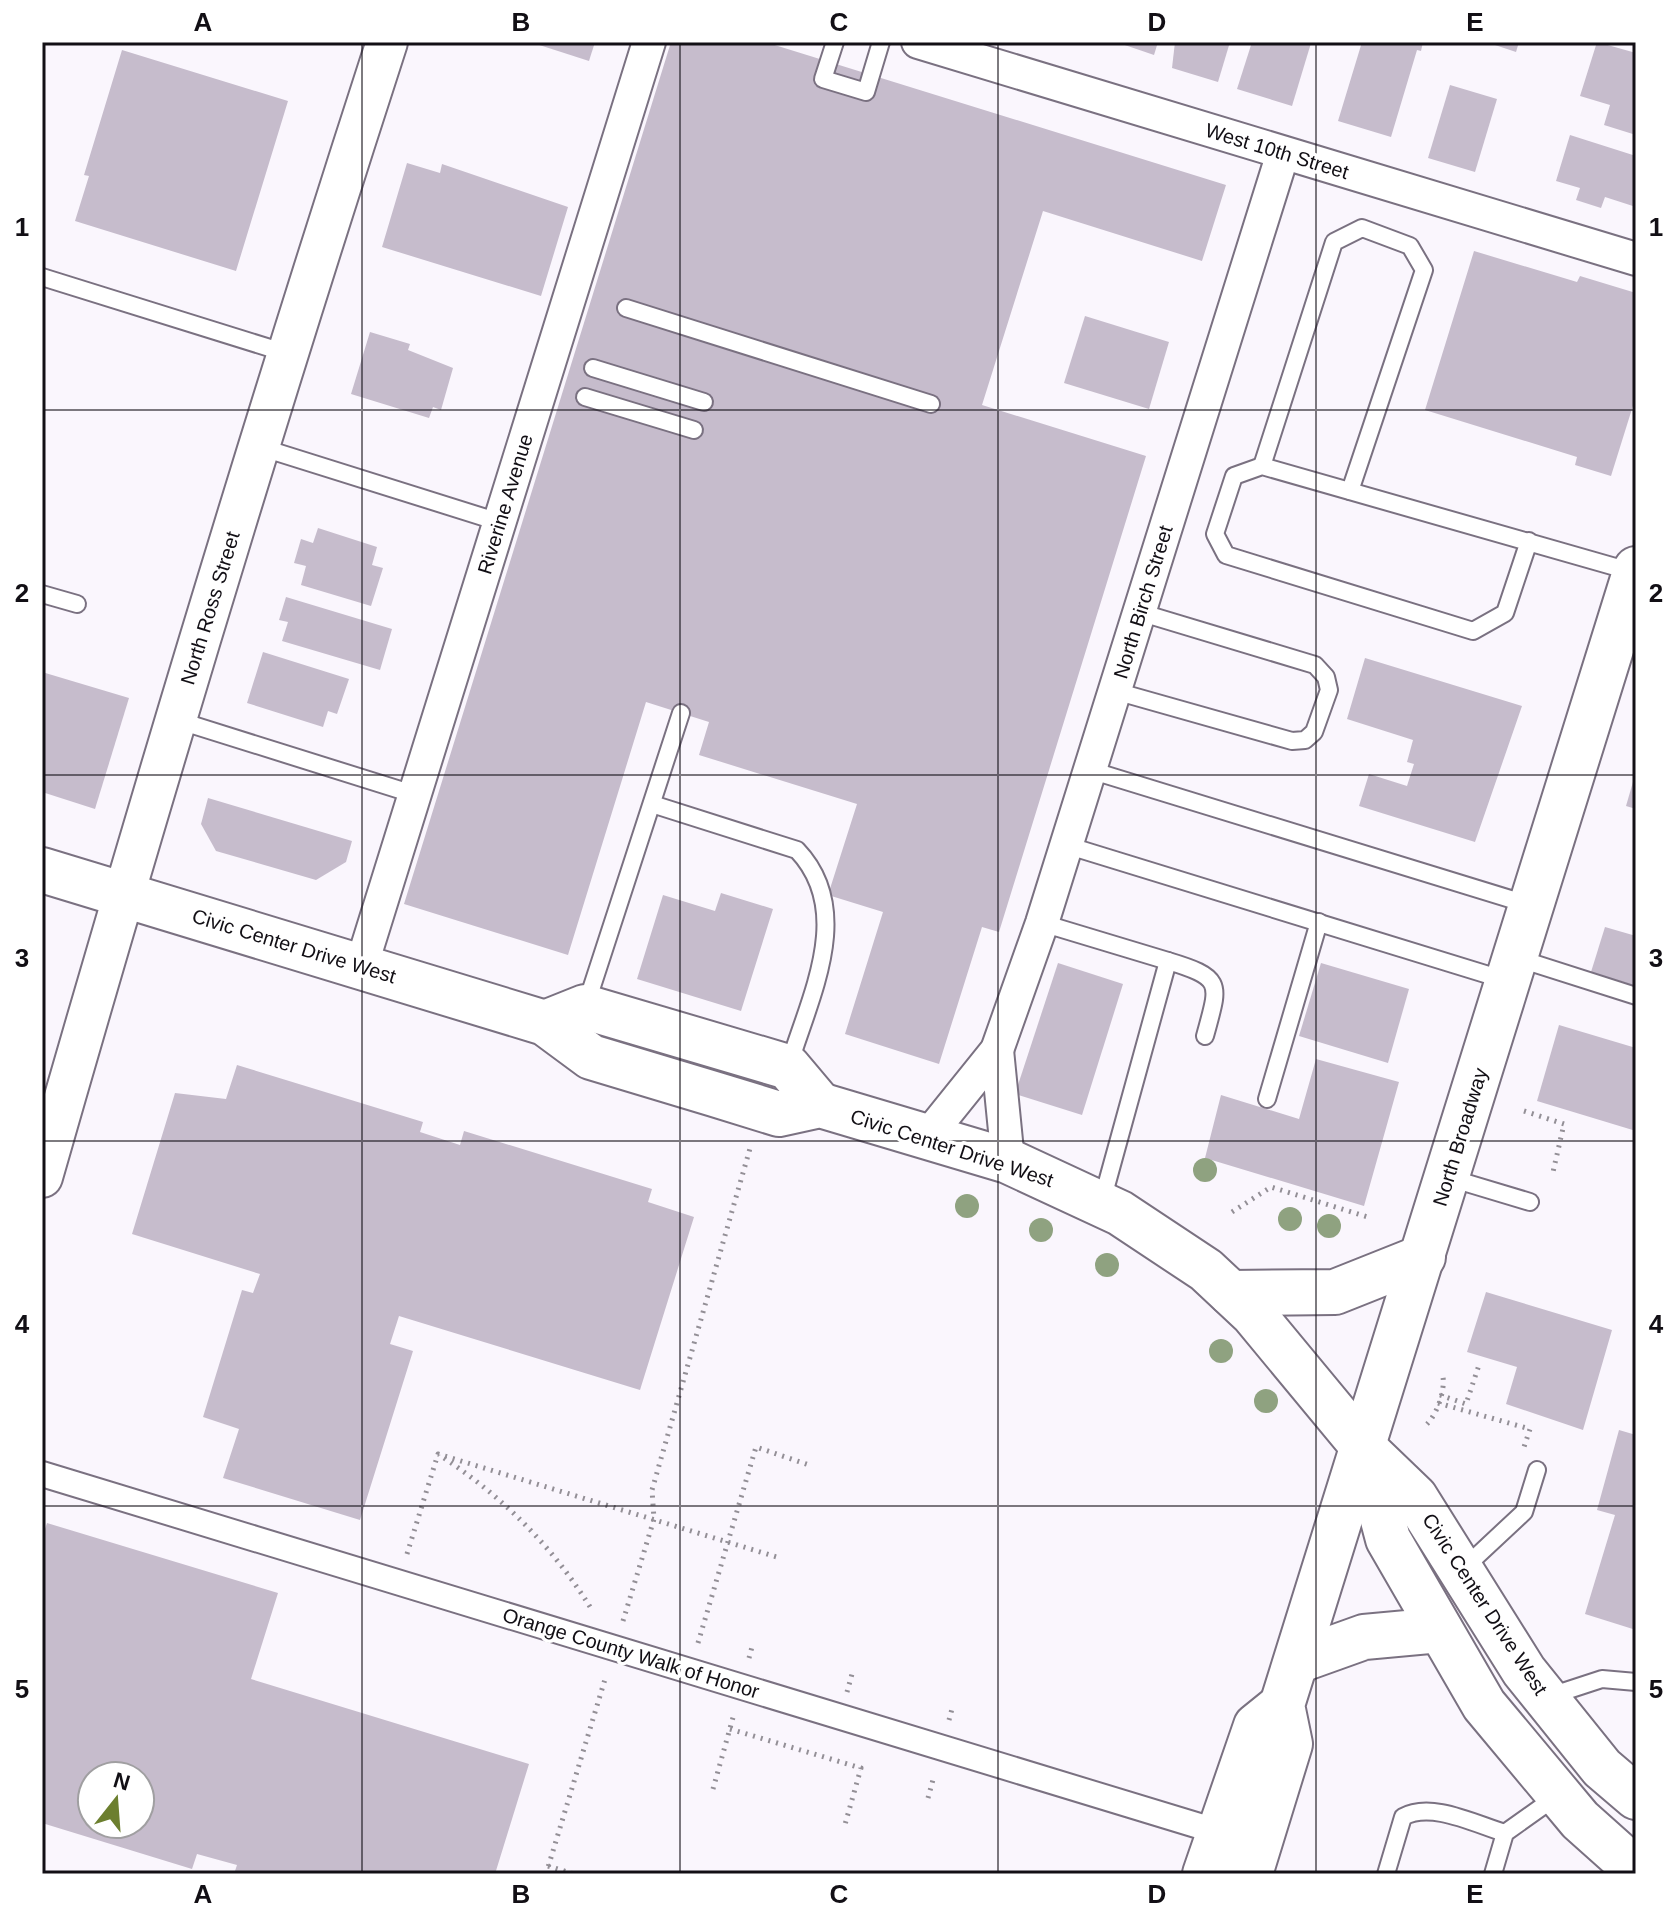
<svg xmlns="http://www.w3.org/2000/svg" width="1678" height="1916" font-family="Arial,sans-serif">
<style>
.building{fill:#c6bccc;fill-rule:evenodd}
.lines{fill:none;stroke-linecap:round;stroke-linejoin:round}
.service-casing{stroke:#7a7181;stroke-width:20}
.pedestrian-casing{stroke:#7a7181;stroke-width:28}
.minor-casing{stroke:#7a7181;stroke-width:36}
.tertiary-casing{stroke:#7a7181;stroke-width:44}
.secondary-casing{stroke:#7a7181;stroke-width:48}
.path{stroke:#938f96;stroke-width:5;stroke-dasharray:2 6;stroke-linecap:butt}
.service{stroke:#fff;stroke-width:16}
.pedestrian{stroke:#fff;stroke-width:24}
.minor{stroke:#fff;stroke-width:32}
.tertiary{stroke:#fff;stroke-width:40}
.secondary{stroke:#fff;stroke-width:44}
.tree{fill:#8fa280}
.grid{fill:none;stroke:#120f15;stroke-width:2;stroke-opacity:0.55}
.labels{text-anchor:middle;stroke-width:7;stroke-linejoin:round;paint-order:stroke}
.street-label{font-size:20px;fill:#120f15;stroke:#fff}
.neatline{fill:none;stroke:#120f15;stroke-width:3}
.grid-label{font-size:26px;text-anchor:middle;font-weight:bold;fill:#120f15}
</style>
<rect width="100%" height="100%" fill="#faf6fd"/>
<g class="building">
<polygon points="530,42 595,42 589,61"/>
<polygon points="671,42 765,42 1226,185 1202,261 1043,211 982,405 1146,456 999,932 982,927 939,1064 845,1034 883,912 828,895 857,804 699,755 709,722 646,702 568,955 404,904"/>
<polygon points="1116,42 1158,42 1154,55"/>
<polygon points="1175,42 1230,42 1218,82 1172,68"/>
<polygon points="1252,42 1311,43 1292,106 1237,89"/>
<polygon points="1362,42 1423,42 1421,51 1417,50 1391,137 1338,121"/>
<polygon points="1486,42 1519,42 1516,52"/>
<polygon points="1597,42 1636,53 1636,135 1604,125 1610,105 1580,96"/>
<polygon points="122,50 288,101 236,271 75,221 89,176 84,175"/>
<polygon points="1450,85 1497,99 1475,172 1428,158"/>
<polygon points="1570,135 1636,156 1636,207 1605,197 1601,208 1576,200 1580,188 1556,181"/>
<polygon points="407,163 440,173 442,164 568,207 541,296 382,247"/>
<polygon points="1474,251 1577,282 1580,276 1636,293 1636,396 1611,476 1575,465 1577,457 1425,410"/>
<polygon points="1085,316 1169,342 1149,409 1064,383"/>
<polygon points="370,332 410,344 408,350 453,368 441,410 433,407 429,418 351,394"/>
<polygon points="318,528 377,547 372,565 383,568 371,606 301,585 306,566 294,563 301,539 313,543"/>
<polygon points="286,597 392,629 380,670 282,641 288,622 279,620"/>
<polygon points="263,652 349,679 337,714 328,711 323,727 247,703"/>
<polygon points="1365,658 1522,706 1475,842 1359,806 1369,774 1407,786 1414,764 1407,762 1413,740 1347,719"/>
<polygon points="42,672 129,698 95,809 42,792"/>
<polygon points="1635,775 1636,775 1636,809 1626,806"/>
<polygon points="208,798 352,841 346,862 316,880 216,851 201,824"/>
<polygon points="721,893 773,909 741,1011 637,979 663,895 715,911"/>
<polygon points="1605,927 1636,936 1636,986 1591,972"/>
<polygon points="1058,963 1123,984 1082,1115 1015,1094"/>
<polygon points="1321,963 1409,989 1388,1063 1299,1036"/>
<polygon points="1559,1025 1636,1048 1636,1131 1537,1101"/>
<polygon points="1316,1059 1399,1082 1364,1206 1205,1158 1221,1095 1299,1119"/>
<polygon points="237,1065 423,1122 420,1132 460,1145 464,1131 652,1189 648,1202 694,1217 640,1390 399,1316 390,1344 413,1351 360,1520 223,1478 239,1429 203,1417 242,1290 253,1293 260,1274 132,1234 175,1093 226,1099"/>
<polygon points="1486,1292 1612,1330 1583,1430 1506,1404 1517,1367 1467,1352"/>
<polygon points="1619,1430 1636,1435 1636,1630 1585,1614 1615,1515 1597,1510"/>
<path d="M47,1523L278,1593L251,1679L529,1764L495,1874H234L237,1865L197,1854L192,1869L42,1823V1538ZM92,1776H140V1824H92Z"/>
</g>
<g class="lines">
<defs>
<g id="service">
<polyline points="835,42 823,79 866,92 881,42"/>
<polyline points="42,277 286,353"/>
<polyline points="626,308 931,404"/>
<polyline points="593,368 704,402"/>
<polyline points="585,397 694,430"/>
<polyline points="260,447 499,522"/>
<polyline points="1262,466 1334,242 1362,228 1410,246 1424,270 1350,491"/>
<path d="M1529,541L1505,613L1473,631L1226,555L1215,534L1234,476L1262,466C1386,501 1510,536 1633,572"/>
<polyline points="42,594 77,604"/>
<polyline points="1115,691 1292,741 1305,740 1314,732 1329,690 1326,677 1315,665 1139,612"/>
<polyline points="177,720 413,794"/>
<polyline points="1090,770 1530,905"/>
<path d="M652,804L797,850C855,911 810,996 789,1065"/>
<polyline points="1066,845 1508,981"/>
<polyline points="1042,923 1168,961 1102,1201"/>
<polyline points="1517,958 1636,996"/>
<path d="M1168,961C1225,978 1219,984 1205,1036"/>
<polyline points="586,1005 681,713"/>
<polyline points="1267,1099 1319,922"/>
<polyline points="1450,1178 1530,1202"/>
<polyline points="1463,1569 1524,1512 1537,1470"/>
<polyline points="1547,1697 1602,1679 1636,1682"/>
<path d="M1386,1874L1403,1817C1431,1801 1475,1824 1505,1833"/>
<polyline points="1493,1874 1505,1833 1557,1796"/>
</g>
<polyline id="pedestrian" points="42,1474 1219,1832"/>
<g id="minor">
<polyline points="918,42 1636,259"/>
<polyline points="361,967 649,42"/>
<polyline points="997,1050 1008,1161"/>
<polyline points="927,1137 997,1050 1042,923 1283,153"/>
</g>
<path id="tertiary" d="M42,1177C151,796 265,418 387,42"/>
<g id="secondary">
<polyline points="42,870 545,1023 591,1057 714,1094 779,1114 820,1105 1008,1161 1120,1213 1206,1270 1253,1314 1364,1448 1415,1497 1524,1671 1602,1768 1636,1797"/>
<polyline points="545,1023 585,1007 788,1067 820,1105"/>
<polyline points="1231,1293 1335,1292 1423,1257"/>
<polyline points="1364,1448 1388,1539 1484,1705 1580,1820 1636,1870"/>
<polyline points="1297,1661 1364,1637 1440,1630"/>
<polyline points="1205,1874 1256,1726 1282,1705"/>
<polyline points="1250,1874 1290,1744 1282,1705 1636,569"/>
</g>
</defs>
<use href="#service" class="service-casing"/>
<use href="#pedestrian" class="pedestrian-casing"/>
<use href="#minor" class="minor-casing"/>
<use href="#tertiary" class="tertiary-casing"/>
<use href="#secondary" class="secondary-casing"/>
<g class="path">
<polyline points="1524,1111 1564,1124 1553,1172"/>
<polyline points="1232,1212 1271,1187 1371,1218"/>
<polyline points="1440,1395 1466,1404 1480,1362"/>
<polyline points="1438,1403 1530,1429 1523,1450"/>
<path d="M1427,1424C1437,1414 1445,1391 1443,1377"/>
<path d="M444,1458C504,1498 554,1548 592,1610"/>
<polyline points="407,1554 438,1454 780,1558"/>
<polyline points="623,1621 654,1519 652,1490 751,1145"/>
<polyline points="698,1643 756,1447 809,1465"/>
<polyline points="749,1658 753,1643"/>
<polyline points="847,1692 852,1674"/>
<polyline points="949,1720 953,1705"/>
<polyline points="730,1729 861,1768 844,1828"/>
<polyline points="713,1789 734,1714"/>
<polyline points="928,1798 934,1776"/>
<polyline points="548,1866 574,1874"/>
<polyline points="546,1874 606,1676"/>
</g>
<use href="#service" class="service"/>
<use href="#pedestrian" class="pedestrian"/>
<use href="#minor" class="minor"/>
<use href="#tertiary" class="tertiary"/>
<use href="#secondary" class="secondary"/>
</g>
<g class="tree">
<circle cx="1205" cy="1170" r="12"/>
<circle cx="967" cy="1206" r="12"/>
<circle cx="1290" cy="1219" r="12"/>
<circle cx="1329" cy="1226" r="12"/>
<circle cx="1041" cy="1230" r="12"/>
<circle cx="1107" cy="1265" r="12"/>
<circle cx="1221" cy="1351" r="12"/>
<circle cx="1266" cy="1401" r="12"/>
</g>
<path class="grid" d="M362,42V1874M680,42V1874M998,42V1874M1316,42V1874M42,410H1636M42,775H1636M42,1141H1636M42,1506H1636"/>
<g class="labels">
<g class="street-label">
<text transform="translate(1277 151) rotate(17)" y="7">West 10th Street</text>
<text transform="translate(505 504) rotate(-73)" y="7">Riverine Avenue</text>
<text transform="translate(1143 602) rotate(-73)" y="7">North Birch Street</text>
<text transform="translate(210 608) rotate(-73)" y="7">North Ross Street</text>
<text transform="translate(294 946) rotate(17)" y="7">Civic Center Drive West</text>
<text transform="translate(1460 1137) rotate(-73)" y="7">North Broadway</text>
<text transform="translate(952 1148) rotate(18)" y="7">Civic Center Drive West</text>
<text transform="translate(1485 1604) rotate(57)" y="7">Civic Center Drive West</text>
<text transform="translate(631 1653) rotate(17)" y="7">Orange County Walk of Honor</text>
</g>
</g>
<rect width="1678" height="1916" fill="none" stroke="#ffffff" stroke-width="88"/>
<g transform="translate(116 1800) rotate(17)"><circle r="38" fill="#ffffff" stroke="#a09fa1" stroke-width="2"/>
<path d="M0-6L14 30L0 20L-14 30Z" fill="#6c7f2f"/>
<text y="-12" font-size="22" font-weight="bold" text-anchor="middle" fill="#120f15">N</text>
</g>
<rect x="44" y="44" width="1590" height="1828" class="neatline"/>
<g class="grid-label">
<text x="203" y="31">A</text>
<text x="521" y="31">B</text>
<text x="839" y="31">C</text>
<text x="1157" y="31">D</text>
<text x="1475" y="31">E</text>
<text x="22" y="236">1</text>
<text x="1656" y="236">1</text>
<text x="22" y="602">2</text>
<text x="1656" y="602">2</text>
<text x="22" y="967">3</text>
<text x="1656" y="967">3</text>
<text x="22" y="1333">4</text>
<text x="1656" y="1333">4</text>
<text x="22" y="1698">5</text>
<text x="1656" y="1698">5</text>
<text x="203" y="1903">A</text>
<text x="521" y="1903">B</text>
<text x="839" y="1903">C</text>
<text x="1157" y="1903">D</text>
<text x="1475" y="1903">E</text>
</g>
</svg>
